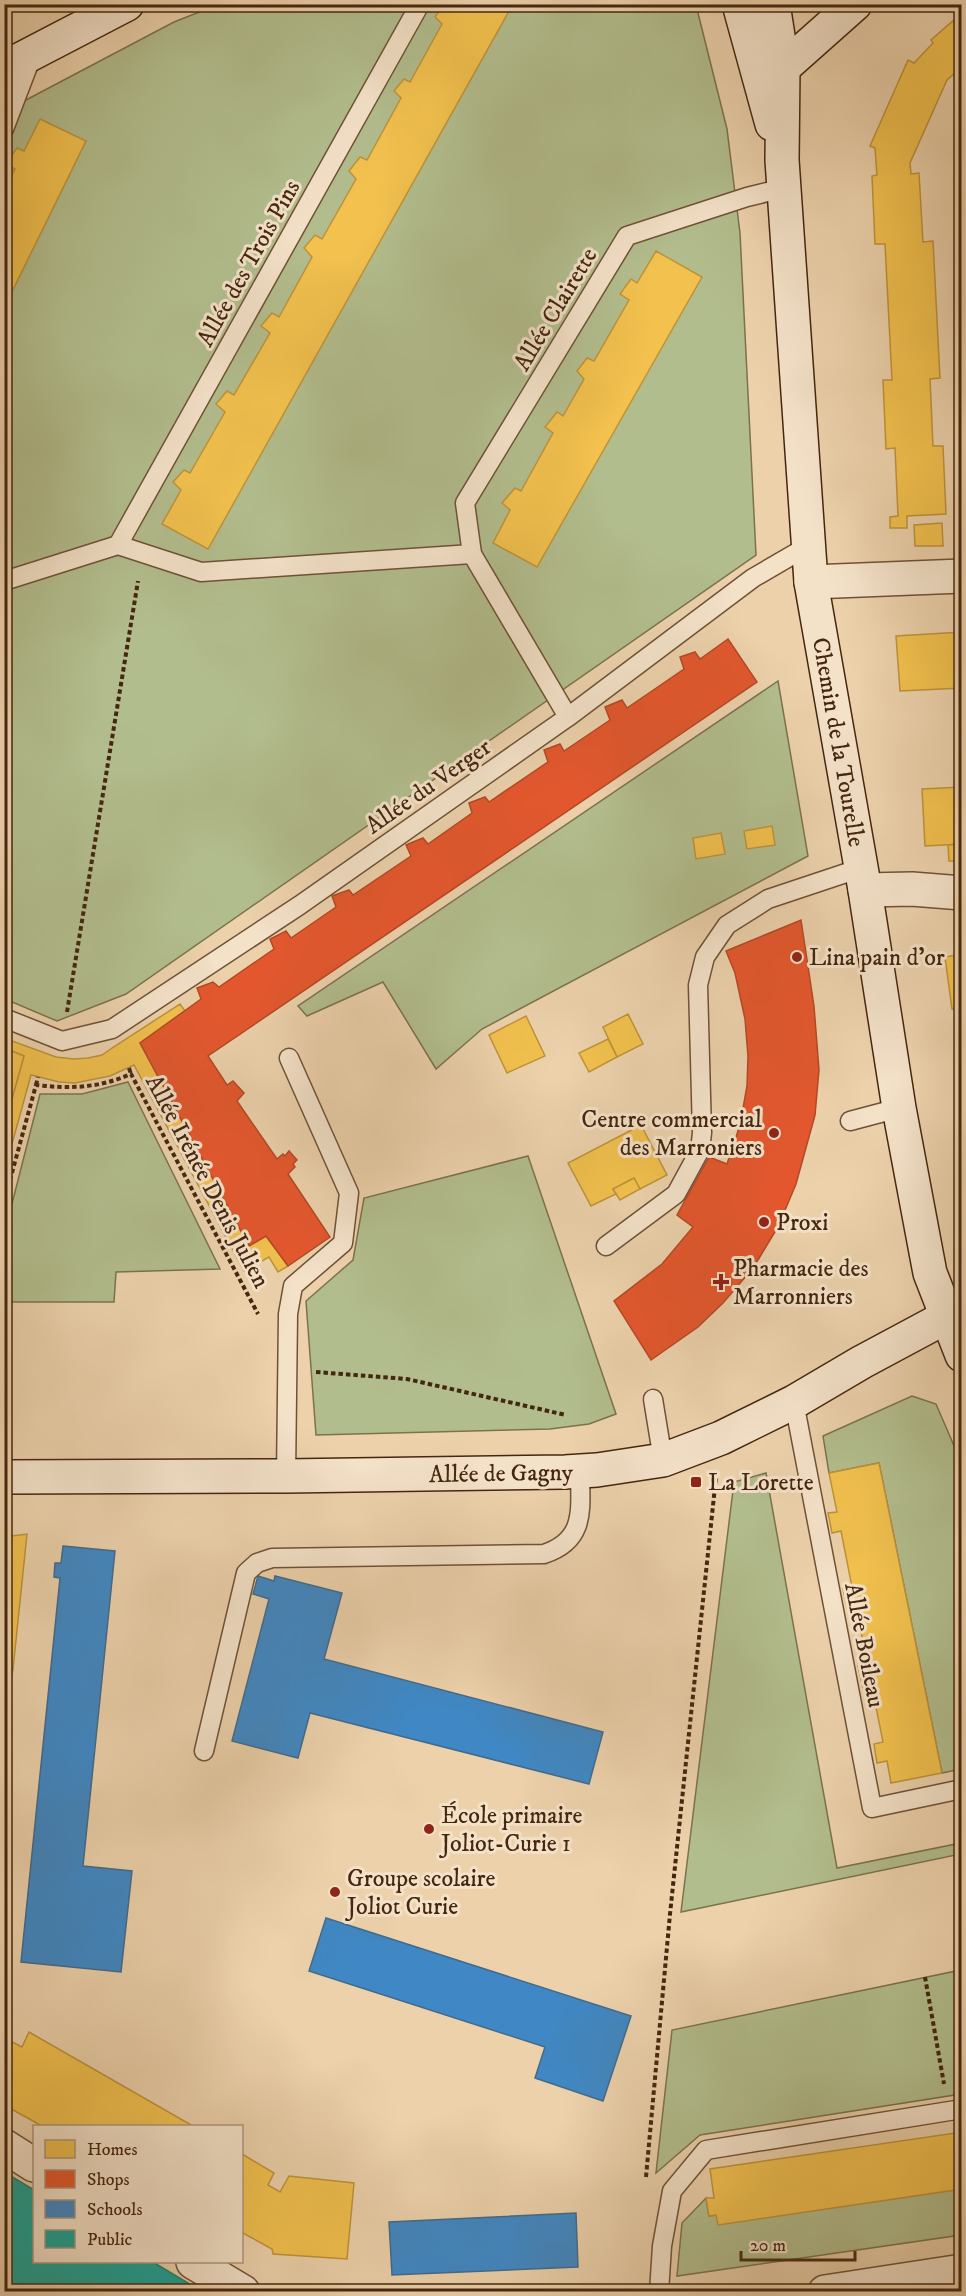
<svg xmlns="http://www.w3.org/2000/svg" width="966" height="2296" font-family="'IM FELL DW Pica',serif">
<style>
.green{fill:#b2bd8d;stroke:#7c724e;stroke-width:1.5}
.homes{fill:#f2c14e;stroke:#be933b;stroke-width:1.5}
.shops{fill:#e4572e;stroke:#b44925;stroke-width:1.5}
.schools{fill:#3f88c5;stroke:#416b8e;stroke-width:1.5}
.public{fill:#17a398;stroke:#257e6f;stroke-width:1.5}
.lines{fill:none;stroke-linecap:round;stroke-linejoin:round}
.lane-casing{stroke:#6f5236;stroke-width:21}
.street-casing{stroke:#6f5236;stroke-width:36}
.secondary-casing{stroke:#45270f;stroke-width:36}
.path{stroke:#45270f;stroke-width:4;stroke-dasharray:4.5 3;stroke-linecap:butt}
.lane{stroke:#f3e1c8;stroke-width:18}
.street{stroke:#f3e1c8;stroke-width:33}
.secondary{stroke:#f3e1c8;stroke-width:33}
.poi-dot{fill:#8f2418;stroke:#f3e1c8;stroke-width:2}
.labels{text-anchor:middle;stroke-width:6;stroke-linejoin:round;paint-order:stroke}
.street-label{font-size:24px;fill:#45270f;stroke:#f3e1c8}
.poi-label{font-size:24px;fill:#45270f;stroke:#f3e1c8;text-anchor:start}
</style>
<rect width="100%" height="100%" fill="#ecd1ab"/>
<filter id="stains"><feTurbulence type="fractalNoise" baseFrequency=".00333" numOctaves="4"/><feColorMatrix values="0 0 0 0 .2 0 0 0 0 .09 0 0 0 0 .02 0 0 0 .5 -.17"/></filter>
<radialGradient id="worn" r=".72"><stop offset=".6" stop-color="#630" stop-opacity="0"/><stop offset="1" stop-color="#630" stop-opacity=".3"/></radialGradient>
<g class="green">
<polygon points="217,5 696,5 727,129 740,233 756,555 126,994 57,1021 5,999 5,111 174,22"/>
<polygon points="778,681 808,856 482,1029 436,1069 383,982 307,1016 298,1006"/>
<polygon points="128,1082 220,1269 116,1272 114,1302 5,1302 5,1231 40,1094 82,1094"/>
<polygon points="528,1156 616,1414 589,1424 550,1429 316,1435 306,1301 353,1260 364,1198"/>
<polygon points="912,1396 936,1404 961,1462 961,1769 942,1773 879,1463 829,1473 823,1436"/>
<polygon points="766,1473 837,1868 961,1843 961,1854 681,1912 734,1482"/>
<polygon points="961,1970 961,2094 700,2135 656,2173 672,2030"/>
<polygon points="961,2189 961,2235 677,2276 682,2223 706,2198 709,2216"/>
</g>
<g class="homes">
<polygon points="444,4 453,7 454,4 513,4 208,549 162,524 181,490 173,482 184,470 190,473 225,412 216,404 227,391 234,395 270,333 261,326 272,313 279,317 312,257 304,248 315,235 322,239 356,179 349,171 360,157 367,160 401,98 394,91 404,79 410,82 442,24 435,17"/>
<polygon points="962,13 962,75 957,71 947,80 910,163 911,174 919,173 923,242 933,241 940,378 930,379 933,446 943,446 946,514 907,516 907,528 890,528 890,517 898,516 895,448 886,449 883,380 892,380 885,244 875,244 872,176 877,175 875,148 870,146 908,60 914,63 933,43 931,40"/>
<polygon points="40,119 86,141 4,308 4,191 15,169 6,163 17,148 24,151"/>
<polygon points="656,251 702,277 537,567 493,543 510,510 502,503 515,488 521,491 553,433 545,427 557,412 563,416 584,379 577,371 587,358 594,361 629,300 620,294 631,279 637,283"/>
<polygon points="942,523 943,546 915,546 914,525"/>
<polygon points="962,632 962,688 900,691 896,636"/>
<polygon points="962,787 962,844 925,846 922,789"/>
<polygon points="772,826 775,845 747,849 744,831"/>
<polygon points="721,833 725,854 696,859 693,838"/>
<polygon points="962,844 962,861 949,861 948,845"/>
<polygon points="962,954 962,1008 952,1009 945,957"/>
<polygon points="180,1004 185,1011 140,1043 249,1246 266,1236 288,1266 278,1272 269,1257 244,1271 134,1065 110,1076 75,1083 59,1082 31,1075 4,1173 4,1127 24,1056 4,1048 4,1038 56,1057 74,1059 88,1058 102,1055 112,1048"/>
<polygon points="628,1014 643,1044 617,1057 603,1027"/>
<polygon points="526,1016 545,1056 507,1073 489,1035"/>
<polygon points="608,1039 617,1057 589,1072 579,1053"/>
<polygon points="4,1048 24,1056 4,1127"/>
<polygon points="641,1125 667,1175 640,1189 634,1178 613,1189 616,1194 591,1206 568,1163"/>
<polygon points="634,1178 640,1189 620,1200 613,1189"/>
<polygon points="879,1463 942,1773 891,1783 887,1761 877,1763 874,1744 883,1742 872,1687 863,1688 858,1666 868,1664 856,1609 848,1611 843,1589 852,1587 841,1531 832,1533 828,1513 837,1512 829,1473"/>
<polygon points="27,1534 13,1669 4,1669 4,1537"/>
<polygon points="4,1669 13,1669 11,1682 4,1683"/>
<polygon points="29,2032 193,2126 42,2126 4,2105 4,2038 22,2047"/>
<polygon points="962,2132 962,2189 718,2225 716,2215 709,2216 706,2198 714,2198 710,2169"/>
<polygon points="242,2154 274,2173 268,2185 280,2192 289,2176 354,2183 347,2259 273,2254 272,2249 243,2233 242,2236"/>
</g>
<g class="shops">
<polygon points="728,639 757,682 208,1056 227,1085 233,1081 244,1093 237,1101 277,1159 283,1154 285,1156 289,1151 297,1160 293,1164 295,1167 288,1174 330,1237 288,1266 266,1236 249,1246 140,1043 201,999 197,988 213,982 219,987 274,949 270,939 286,931 291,938 336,907 332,896 349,890 353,895 411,856 406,845 423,838 428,844 472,813 469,803 485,797 489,802 548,762 544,750 560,744 564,751 610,720 605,707 622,700 627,708 684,669 680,657 695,652 700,659"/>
<polygon points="801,920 814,1006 819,1070 815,1115 796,1184 778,1227 753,1268 723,1303 698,1327 651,1360 614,1301 662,1264 693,1227 677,1215 709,1157 727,1164 740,1125 747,1086 748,1056 745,1019 735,973 726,951"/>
</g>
<g class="schools">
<polygon points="63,1546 115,1551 83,1866 132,1871 121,1972 21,1962 60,1578 54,1577 55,1563 61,1563"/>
<polygon points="258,1576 274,1581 275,1576 342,1593 324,1659 603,1732 589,1784 310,1713 298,1758 232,1741 269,1599 253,1594"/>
<polygon points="326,1918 631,2016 603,2101 535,2078 545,2047 309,1971"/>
<polygon points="576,2213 578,2267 392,2275 389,2222"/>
</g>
<polygon class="public" points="4,2172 34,2190 34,2262 153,2262 203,2292 4,2292"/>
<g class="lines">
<defs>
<g id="lane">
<polyline points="4,129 33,53"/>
<polyline points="118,545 420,4"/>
<polyline points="472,554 465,503 627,236 747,197 784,188"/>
<polyline points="4,581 118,545 201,572 472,554 568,717"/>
<polyline points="4,1018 62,1041 112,1029 300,905 568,717 753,578 808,546"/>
<polyline points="850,1121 899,1108"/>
<polyline points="606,1246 676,1194 700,1150 702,1133 698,985 705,957 727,925 768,899 861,868"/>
<polyline points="653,1399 663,1460"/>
<polyline points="794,1402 872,1808 962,1789"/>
<polyline points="286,1476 288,1314 293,1286 343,1243 349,1193 289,1058"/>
<path d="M204,1751L246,1573L257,1563L272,1558L544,1554C587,1540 580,1508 580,1471"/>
<polyline points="659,2292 662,2246 672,2191 706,2150 962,2109"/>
</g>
<g id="street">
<polyline points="811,582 962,576"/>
<polyline points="865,890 912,889 962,893"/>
<polyline points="4,2146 34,2165"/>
<polyline points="193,2262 243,2292"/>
<polyline points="825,2292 962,2271"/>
</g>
<g id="secondary">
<polyline points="739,4 772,124"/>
<polyline points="773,4 783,68 782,160 811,582 865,890 899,1108 923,1236 930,1273 962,1355"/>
<polyline points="4,68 127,4"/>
<polyline points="783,68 855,4"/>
<polyline points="4,1477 286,1476 565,1472 597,1470 663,1460 721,1438 794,1402 862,1362 946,1317 962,1313"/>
</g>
</defs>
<use href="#lane" class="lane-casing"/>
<use href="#street" class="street-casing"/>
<use href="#secondary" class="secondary-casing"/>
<g class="path">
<polyline points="67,1012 138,581"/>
<polyline points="129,1068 131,1074"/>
<polyline points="36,1085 38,1077"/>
<path d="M4,1202L36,1085C70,1089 99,1088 131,1074L258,1314"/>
<polyline points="316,1372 407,1379 566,1415"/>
<polyline points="925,1977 944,2084"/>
<polyline points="646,2177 670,1914 716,1477"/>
</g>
<use href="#lane" class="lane"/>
<use href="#street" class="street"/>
<use href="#secondary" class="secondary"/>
</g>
<g class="poi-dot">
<circle cx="797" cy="957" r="6"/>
<circle cx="774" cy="1133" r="6"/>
<circle cx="764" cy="1222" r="6"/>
<path d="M718 1273h6v6h6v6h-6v6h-6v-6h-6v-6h6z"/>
<rect x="690" y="1476" width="12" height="12" rx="3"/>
<circle cx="429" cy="1829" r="6"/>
<circle cx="335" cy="1892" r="6"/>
</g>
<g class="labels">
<g class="street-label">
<text transform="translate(248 263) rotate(-61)" y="8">Allée des Trois Pins</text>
<text transform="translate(555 309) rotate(-59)" y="8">Allée Clairette</text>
<text transform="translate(839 742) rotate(80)" y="8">Chemin de la Tourelle</text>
<text transform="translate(428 786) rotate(-35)" y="8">Allée du Verger</text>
<text transform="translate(208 1181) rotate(62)" y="8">Allée Irénée Denis Julien</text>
<text transform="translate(501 1473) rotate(-1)" y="8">Allée de Gagny</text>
<text transform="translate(865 1645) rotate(79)" y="8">Allée Boileau</text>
</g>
<g class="poi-label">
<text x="809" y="965">Lina pain d'or</text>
<text x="762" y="1127" text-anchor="end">Centre commercial<tspan x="762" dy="28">des Marroniers</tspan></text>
<text x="776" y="1230">Proxi</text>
<text x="733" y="1276">Pharmacie des<tspan x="733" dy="28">Marronniers</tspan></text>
<text x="708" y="1490">La Lorette</text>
<text x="441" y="1823">École primaire<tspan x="441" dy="28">Joliot-Curie 1</tspan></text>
<text x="347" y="1886">Groupe scolaire<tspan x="347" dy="28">Joliot Curie</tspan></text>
</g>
</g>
<rect width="966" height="2296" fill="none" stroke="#ecd1ab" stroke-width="24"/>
<rect x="6" y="6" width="954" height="2284" fill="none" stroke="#45270f" stroke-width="3"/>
<rect x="12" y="12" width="942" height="2272" fill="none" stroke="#45270f" stroke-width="1.5"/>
<rect x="33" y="2125" width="210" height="138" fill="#f3e1c8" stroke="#ad977e" stroke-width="1.5"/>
<rect x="45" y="2140" width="30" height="18" fill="#f2c14e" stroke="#ad977e" stroke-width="1.5"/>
<text x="87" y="2155" font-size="18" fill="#45270f">Homes</text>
<rect x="45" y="2170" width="30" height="18" fill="#e4572e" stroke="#ad977e" stroke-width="1.5"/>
<text x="87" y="2185" font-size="18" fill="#45270f">Shops</text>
<rect x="45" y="2200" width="30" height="18" fill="#3f88c5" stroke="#ad977e" stroke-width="1.5"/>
<text x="87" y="2215" font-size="18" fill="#45270f">Schools</text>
<rect x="45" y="2230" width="30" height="18" fill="#17a398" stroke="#ad977e" stroke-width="1.5"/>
<text x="87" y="2245" font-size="18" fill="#45270f">Public</text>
<path d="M741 2251v9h114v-9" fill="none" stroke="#45270f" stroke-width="3"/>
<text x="750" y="2251" font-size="18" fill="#45270f" stroke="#f3e1c8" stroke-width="4.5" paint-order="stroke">20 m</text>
<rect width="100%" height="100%" filter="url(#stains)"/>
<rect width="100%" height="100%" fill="url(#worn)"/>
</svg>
